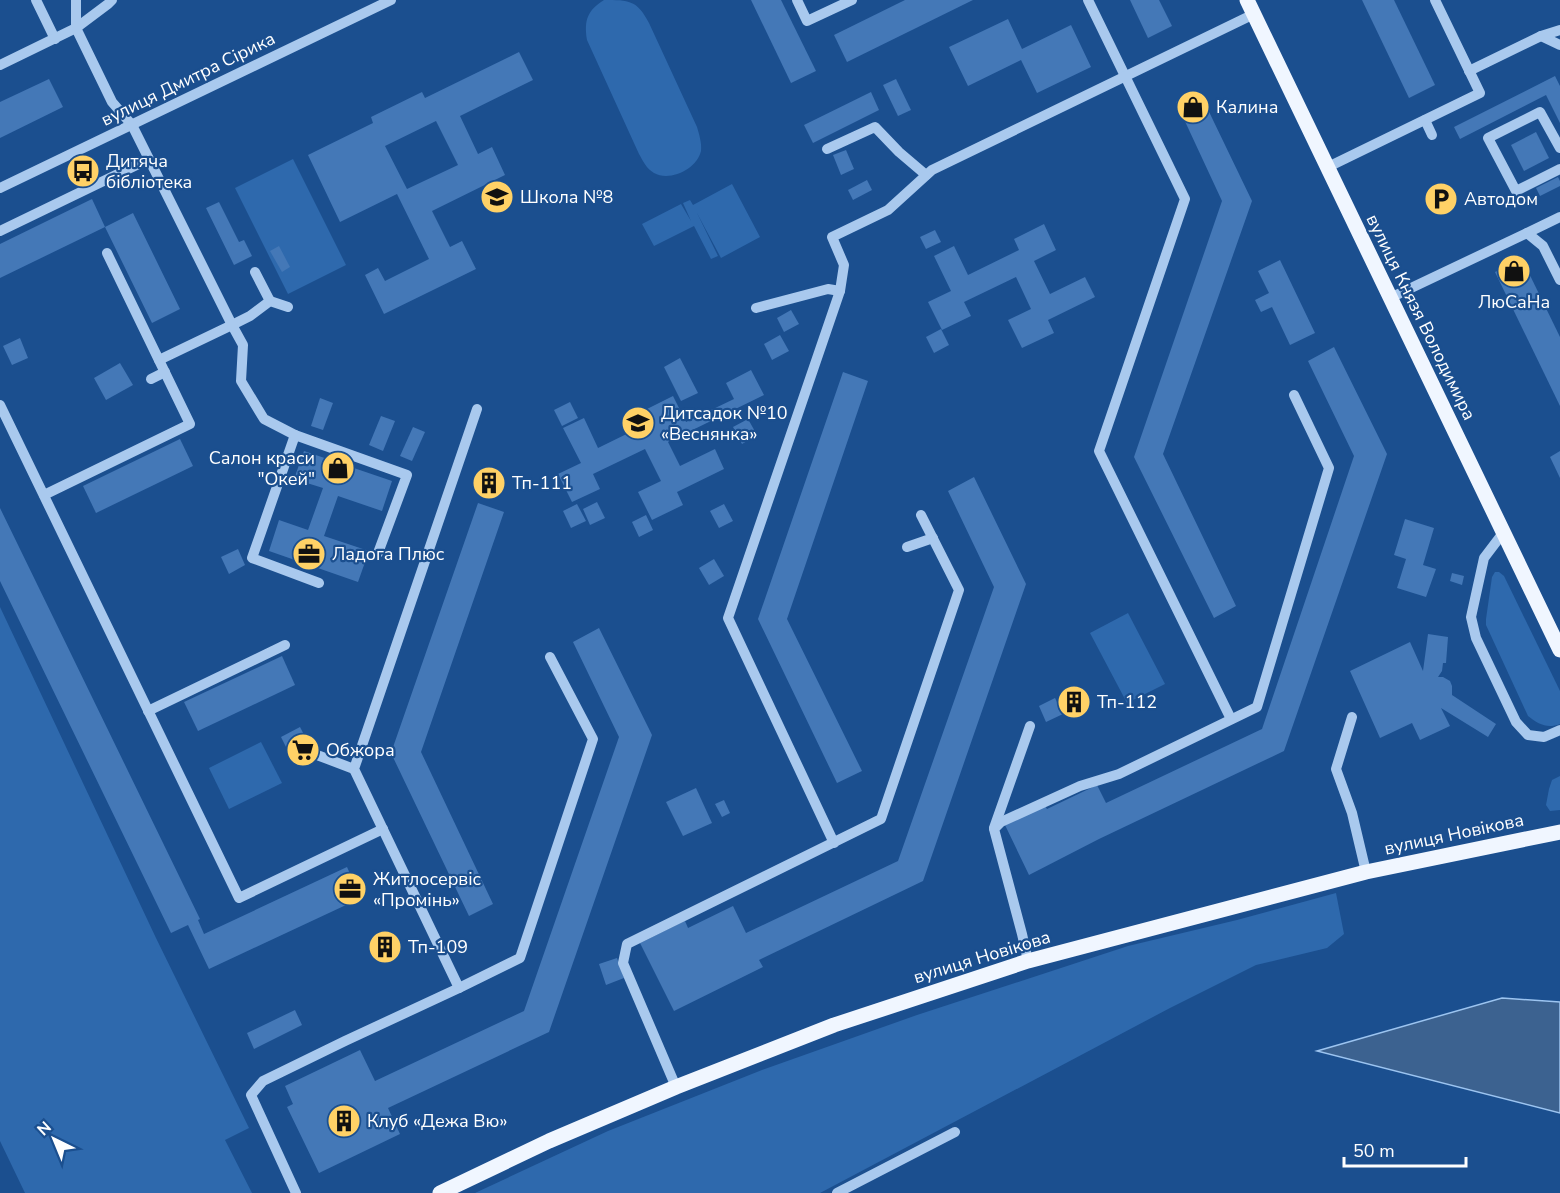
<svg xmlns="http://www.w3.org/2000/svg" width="1560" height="1193" font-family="'Nunito Sans',sans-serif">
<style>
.green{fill:#2e69ad}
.water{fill:#3c6290;stroke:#9cc4f0;stroke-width:1.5}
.building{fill:#4478b7;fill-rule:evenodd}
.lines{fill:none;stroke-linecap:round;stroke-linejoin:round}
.minor{stroke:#a9c9ee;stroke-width:10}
.major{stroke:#f0f6ff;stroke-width:15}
.labels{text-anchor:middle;stroke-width:4.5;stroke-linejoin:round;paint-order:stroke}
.street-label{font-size:18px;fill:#fff;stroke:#1b4f8f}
.poi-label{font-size:18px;fill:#fff;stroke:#1b4f8f;text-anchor:start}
</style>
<rect width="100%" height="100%" fill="#1b4f8f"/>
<g class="green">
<path d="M604,0C629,0 637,0 649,23L697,127C699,134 702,143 701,151C697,169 670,182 654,173C646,168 643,161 639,154L587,40C584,20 587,11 604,0Z"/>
<polygon points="293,159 346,265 288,294 235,188"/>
<polygon points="732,184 760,237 721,258 697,213 718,256 711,259 694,226 654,246 642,224 681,204 691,221 683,203 690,200 693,205"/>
<path d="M1495,572H1499L1504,576L1560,691V724C1547,729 1538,724 1528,716L1486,625V619L1492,577Z"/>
<polygon points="0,607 156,938 249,1128 225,1140 252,1193 25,1193 0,1141"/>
<polygon points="1128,613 1165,684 1127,703 1090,633"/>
<polygon points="261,742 282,783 229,809 209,768"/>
<polygon points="1560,776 1560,810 1550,811 1546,805 1549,789 1552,780"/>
<polygon points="1336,893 1344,934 1327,948 1256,965 1170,1008 820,1193 475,1193 608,1131 762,1070 917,1015 1128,946 1237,920"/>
</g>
<polygon class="water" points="1502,998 1560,1002 1560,1113 1317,1051"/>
<g class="building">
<polygon points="751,0 781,0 816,71 791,83"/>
<polygon points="905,0 973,0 847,62 834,35"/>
<polygon points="1130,0 1159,0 1172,26 1148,38"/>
<polygon points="1362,0 1394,0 1435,85 1409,98"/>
<polygon points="1008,19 1022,49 1071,25 1091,67 1037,93 1021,60 968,86 949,47"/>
<path d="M519,52L533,80L460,116L478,154L492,147L505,175L432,211L450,247L462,241L476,269L384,314L365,275L378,268L385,281L429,259L397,194L340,222L308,155L373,123L371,117L422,92L425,98ZM436,121L458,165L407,189L385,146Z"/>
<polygon points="1555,76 1560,86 1560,123 1546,95 1460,139 1454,127"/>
<polygon points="49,79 63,107 0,138 0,102"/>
<polygon points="896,79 911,110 898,116 883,85"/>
<polygon points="1199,91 1252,201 1163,454 1236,606 1214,618 1134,457 1222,201 1176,102"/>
<polygon points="871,92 879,110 813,143 804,125"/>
<polygon points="1536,132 1549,158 1524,171 1511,145"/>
<polygon points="846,150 854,169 841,175 833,155"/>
<polygon points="1558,177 1560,181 1560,186 1540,196 1536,188"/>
<polygon points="867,180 872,190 853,200 848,190"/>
<polygon points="92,199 105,227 133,213 180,309 152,323 105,227 0,278 0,244"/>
<polygon points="219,202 239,242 244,240 252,256 234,265 206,208"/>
<polygon points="1044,224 1056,250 1034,261 1050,294 1085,277 1095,297 1048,320 1054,333 1022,348 1008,320 1031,309 1016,277 964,302 971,316 942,330 928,302 951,291 934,256 954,246 968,275 1019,250 1014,239"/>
<polygon points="935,230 941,242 926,249 920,237"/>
<polygon points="279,246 290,267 282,272 270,251"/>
<polygon points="1522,259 1560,337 1560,406 1495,272"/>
<polygon points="1280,260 1315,333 1290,345 1272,307 1261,312 1255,300 1269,293 1258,271"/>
<polygon points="791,310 799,324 784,332 777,318"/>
<polygon points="941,329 949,345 934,353 926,337"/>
<polygon points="780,335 789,351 772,360 764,344"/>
<polygon points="20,338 28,358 12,365 3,346"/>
<polygon points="1334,347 1387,454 1284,751 1099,839 1029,875 1005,825 1045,806 1047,809 1097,785 1106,803 1262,729 1354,456 1308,361"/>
<polygon points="680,358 698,393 681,401 664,367"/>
<polygon points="120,363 133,385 106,400 94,378"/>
<polygon points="751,370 764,395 668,442 680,466 715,449 724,469 677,492 683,505 652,520 638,492 661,481 645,449 593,474 600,489 572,502 558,474 581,463 563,428 584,418 598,448 649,423 643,411 673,396 686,422 734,399 726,383"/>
<polygon points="843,372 868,381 787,619 862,771 837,783 758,619"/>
<polygon points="320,398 333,403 323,430 311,426"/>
<polygon points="570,402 578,418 562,426 554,410"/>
<polygon points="381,416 395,421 383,451 369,445"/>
<polygon points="748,419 757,435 742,444 733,427"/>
<polygon points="413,427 425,432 412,461 400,456"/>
<polygon points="180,439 193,466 96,513 83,486"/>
<polygon points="304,451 392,481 382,511 338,496 324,536 369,551 358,582 269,551 279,520 308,530 323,488 294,479"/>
<polygon points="1560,451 1560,478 1550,457"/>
<polygon points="487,472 498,476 492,495 480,491"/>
<polygon points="974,477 1026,584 923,881 759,960 763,967 674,1011 640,943 685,921 688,928 733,906 746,933 898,861 994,587 948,491"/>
<polygon points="597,502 605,518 590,525 583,509"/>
<polygon points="478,503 504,512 421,752 493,904 469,916 391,753"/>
<polygon points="577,504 586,521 571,528 563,511"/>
<polygon points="724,504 733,521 719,528 710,511"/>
<polygon points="0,508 200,919 198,920 204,934 347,867 361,898 209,969 188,925 171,933 0,581"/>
<polygon points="646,515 653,530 639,537 632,522"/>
<polygon points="1405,519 1434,528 1423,565 1436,569 1426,597 1397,588 1406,559 1394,555"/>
<polygon points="238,549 245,565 229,574 221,557"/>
<polygon points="714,559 724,576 709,585 699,568"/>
<polygon points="1452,573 1464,576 1462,585 1450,581"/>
<polygon points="599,628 652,735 549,1032 388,1108 400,1134 319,1173 287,1107 293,1104 285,1086 360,1050 375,1081 524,1011 619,737 573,642"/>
<polygon points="1428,634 1448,637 1446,663 1443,663 1442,671 1438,677 1443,677 1450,681 1452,686 1452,695 1496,724 1488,737 1441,708 1450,726 1420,740 1412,723 1380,738 1350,671 1410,642 1423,671"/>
<polygon points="282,656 295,685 198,731 184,702"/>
<polygon points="1080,691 1086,704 1069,713 1063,699"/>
<polygon points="1055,698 1063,714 1046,722 1039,706"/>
<polygon points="300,727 313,752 294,763 281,737"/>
<polygon points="696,788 712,823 683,836 666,802"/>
<polygon points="724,800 730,813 722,817 715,804"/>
<polygon points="386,934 396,954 384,959 375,940"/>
<polygon points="617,958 624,978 606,985 599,964"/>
<polygon points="295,1010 302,1025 254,1049 247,1033"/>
</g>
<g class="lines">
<g class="minor">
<polyline points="36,0 55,39"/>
<polyline points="76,0 76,28"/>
<polyline points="797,0 807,21 852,0"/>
<polyline points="1088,0 1185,199 1099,451 1231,719"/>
<polyline points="76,28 108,4 112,0"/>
<polyline points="1541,36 1560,45"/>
<polyline points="0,65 76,28 112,102 132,125 232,325 159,360"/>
<polyline points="1469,71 1541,36 1560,30"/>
<polyline points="1425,120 1432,135"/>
<polyline points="1560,148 1540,112 1488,138 1516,191 1560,169"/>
<polyline points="827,149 875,127 899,152 926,175"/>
<polyline points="1328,167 1480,93 1435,0"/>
<polyline points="0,188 391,0"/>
<polyline points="0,231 149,159"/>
<polyline points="1527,233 1560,217"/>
<polyline points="255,272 270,301"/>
<polyline points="1390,298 1527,233 1543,246 1560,280"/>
<polyline points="288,307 270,301 250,316 232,325 243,345 241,381 264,419 295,435 252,558 319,583"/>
<polyline points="756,308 828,289 840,291"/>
<polyline points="151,379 165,372"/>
<polyline points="0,405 239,898 383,829"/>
<polyline points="295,435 407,475 378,553"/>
<polyline points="44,495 190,424 107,253"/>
<polyline points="1503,533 1484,558 1471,617 1476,638 1516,722 1528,735 1544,737 1560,730"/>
<polyline points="907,547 933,538"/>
<polyline points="148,711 285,645"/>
<polyline points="1352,717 1336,769 1352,813 1366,872"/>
<polyline points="317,755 354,769"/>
<polyline points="994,828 1030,726"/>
<polyline points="834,843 728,618 840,291 844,265 832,237 888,210 932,170 1254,14"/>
<polyline points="1028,961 1022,934 994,829 1001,822 1080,786 1119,774 1257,707 1329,468 1294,395"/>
<polyline points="459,988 520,958 593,739 550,657"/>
<polyline points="676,1087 623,963 627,944 881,819 959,590 921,515"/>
<polyline points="296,1193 251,1095 263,1081 345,1041 459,988 354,769 477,409"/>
<polyline points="837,1193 955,1132"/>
</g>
<g class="major">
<polyline points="1247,0 1560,650"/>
<polyline points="440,1193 549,1141 676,1087 834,1025 1028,961 1366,872 1560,832"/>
</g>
</g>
<defs>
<symbol id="shop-disc" viewBox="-11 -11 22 22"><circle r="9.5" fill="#ffd166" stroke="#1b4f8f"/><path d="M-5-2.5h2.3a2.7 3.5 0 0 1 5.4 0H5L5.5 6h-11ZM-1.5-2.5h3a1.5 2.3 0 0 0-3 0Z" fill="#111"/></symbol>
<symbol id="bus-disc" viewBox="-11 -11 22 22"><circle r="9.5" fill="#ffd166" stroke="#1b4f8f"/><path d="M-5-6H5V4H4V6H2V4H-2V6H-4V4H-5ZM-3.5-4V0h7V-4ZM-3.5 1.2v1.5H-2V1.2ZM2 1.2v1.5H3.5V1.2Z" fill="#111"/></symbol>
<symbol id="school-disc" viewBox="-11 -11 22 22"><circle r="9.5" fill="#ffd166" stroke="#1b4f8f"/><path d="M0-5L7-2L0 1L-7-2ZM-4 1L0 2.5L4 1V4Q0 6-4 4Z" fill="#111"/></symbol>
<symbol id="parking-disc" viewBox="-11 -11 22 22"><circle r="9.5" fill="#ffd166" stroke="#1b4f8f"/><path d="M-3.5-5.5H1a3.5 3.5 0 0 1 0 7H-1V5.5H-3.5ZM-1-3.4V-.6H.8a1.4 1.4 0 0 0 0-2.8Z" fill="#111"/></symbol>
<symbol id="building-disc" viewBox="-11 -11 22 22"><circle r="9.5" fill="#ffd166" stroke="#1b4f8f"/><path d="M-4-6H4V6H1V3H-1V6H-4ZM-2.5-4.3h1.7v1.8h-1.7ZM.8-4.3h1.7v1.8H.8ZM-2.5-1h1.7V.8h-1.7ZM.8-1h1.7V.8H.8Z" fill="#111"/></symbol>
<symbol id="office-disc" viewBox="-11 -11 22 22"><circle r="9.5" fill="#ffd166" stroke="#1b4f8f"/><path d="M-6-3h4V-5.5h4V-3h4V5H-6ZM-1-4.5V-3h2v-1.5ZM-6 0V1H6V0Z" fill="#111"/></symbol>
<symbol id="supermarket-disc" viewBox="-11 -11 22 22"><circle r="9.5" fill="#ffd166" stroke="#1b4f8f"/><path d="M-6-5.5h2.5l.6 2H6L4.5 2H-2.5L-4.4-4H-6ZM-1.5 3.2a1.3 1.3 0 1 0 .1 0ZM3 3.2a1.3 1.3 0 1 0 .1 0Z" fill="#111"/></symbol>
</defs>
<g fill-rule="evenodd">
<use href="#shop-disc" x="1174" y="88" width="38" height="38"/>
<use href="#bus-disc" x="64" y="152" width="38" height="38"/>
<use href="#school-disc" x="478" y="178" width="38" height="38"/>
<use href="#parking-disc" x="1422" y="180" width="38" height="38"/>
<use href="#shop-disc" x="1495" y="252" width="38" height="38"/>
<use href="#school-disc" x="619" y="404" width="38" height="38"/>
<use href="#shop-disc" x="319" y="449" width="38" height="38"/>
<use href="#building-disc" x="470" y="464" width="38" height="38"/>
<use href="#office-disc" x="290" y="535" width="38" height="38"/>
<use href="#building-disc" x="1055" y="683" width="38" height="38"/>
<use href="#supermarket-disc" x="284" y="731" width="38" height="38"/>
<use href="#office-disc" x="331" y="870" width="38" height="38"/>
<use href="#building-disc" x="366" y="928" width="38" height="38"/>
<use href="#building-disc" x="325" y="1102" width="38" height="38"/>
</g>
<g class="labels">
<g class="street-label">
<text transform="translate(188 79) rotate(-26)" y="6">вулиця Дмитра Сірика</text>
<text transform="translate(1421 317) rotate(64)" y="6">вулиця Князя Володимира</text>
<text transform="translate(1454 834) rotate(-12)" y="6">вулиця Новікова</text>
<text transform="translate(982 957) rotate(-17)" y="6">вулиця Новікова</text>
</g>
<g class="poi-label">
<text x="1216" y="113">Калина</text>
<text x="106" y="167">Дитяча<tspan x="106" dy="21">бібліотека</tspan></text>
<text x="520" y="203">Школа №8</text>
<text x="1464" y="205">Автодом</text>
<text x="1514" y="308" text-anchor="middle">ЛюСаНа</text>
<text x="661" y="419">Дитсадок №10<tspan x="661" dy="21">«Веснянка»</tspan></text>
<text x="315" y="464" text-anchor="end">Салон краси<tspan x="315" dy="21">"Окей"</tspan></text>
<text x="512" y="489">Тп-111</text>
<text x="332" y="560">Ладога Плюс</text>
<text x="1097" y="708">Тп-112</text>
<text x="326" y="756">Обжора</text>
<text x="373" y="885">Житлосервіс<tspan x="373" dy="21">«Промінь»</tspan></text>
<text x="408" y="953">Тп-109</text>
<text x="367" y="1127">Клуб «Дежа Вю»</text>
</g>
</g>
<g transform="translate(54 1139) rotate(317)" stroke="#1b4f8f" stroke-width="4.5" paint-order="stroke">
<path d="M0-4.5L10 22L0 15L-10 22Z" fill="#ffffff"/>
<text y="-9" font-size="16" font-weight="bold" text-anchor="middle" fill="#ffffff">N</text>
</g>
<path d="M1344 1157v9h122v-9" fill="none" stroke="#ffffff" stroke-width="3"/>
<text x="1353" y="1157" font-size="18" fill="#ffffff" stroke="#1b4f8f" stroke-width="4.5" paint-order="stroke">50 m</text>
</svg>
